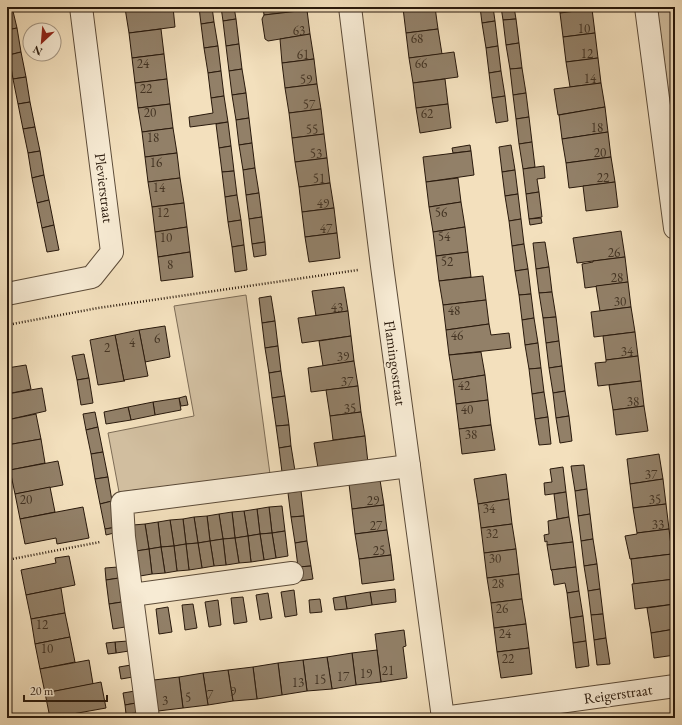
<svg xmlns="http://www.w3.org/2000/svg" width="682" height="725" font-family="'EB Garamond',serif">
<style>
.green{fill:#d1be9f;stroke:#7d6c56}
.building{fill:#928068;stroke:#29190c}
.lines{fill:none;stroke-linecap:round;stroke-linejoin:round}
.minor-casing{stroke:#5c4b38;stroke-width:24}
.path{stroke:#29190c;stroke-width:2.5;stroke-dasharray:1 2;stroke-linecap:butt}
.minor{stroke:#f7ebd4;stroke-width:22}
.labels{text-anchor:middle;stroke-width:4;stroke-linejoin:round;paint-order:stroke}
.number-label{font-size:13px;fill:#433323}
.street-label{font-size:15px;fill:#29190c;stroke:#f7ebd4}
</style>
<rect width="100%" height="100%" fill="#f3e0bd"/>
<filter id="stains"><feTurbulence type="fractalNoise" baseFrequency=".005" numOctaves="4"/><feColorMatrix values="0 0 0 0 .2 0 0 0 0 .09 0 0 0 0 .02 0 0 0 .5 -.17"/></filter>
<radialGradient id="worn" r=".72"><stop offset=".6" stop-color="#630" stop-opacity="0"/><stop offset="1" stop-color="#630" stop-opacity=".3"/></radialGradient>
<g class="green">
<polygon points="657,7 675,7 675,141"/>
<polygon points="246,295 270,474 119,492 108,433 194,416 174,306"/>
</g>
<g class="building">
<polygon points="7,7 12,7 17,28 7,30"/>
<polygon points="137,7 173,7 175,27 129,33 125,8"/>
<polygon points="199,7 212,7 214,22 201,24"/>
<polygon points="221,7 234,7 236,19 223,21"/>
<polygon points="263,7 307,7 307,10 264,15"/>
<polygon points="413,7 435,7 438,29 406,33 403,8"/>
<polygon points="480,7 493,7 495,21 482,23"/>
<polygon points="501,7 514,7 516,19 503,20"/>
<polygon points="559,7 592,7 592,9 560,13"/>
<polygon points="592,9 595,33 563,37 560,13"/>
<polygon points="307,10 310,34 268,41 265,39 262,19 264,15"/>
<polygon points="236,19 239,44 226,46 223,21"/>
<polygon points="516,19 519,43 506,45 503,20"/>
<polygon points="495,21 498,46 486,48 482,23"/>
<polygon points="214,22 218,46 204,48 201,24"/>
<polygon points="17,28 21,52 9,55 7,47 7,30"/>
<polygon points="161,29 164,54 132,58 129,33"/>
<polygon points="438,29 442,54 409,58 406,33"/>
<polygon points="595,33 598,58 566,62 563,37"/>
<polygon points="310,34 314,59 282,63 280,39"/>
<polygon points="519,43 522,68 510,69 506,45"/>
<polygon points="239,44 242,69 229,71 226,46"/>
<polygon points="218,46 221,71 208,73 204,48"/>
<polygon points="498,46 501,71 489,73 486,48"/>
<polygon points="21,52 26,77 13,79 9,55"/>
<polygon points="454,52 458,77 413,83 409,58"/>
<polygon points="164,54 167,79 135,83 132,58"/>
<polygon points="598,58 601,83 570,87 566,62"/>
<polygon points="314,59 317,84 285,88 282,63"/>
<polygon points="522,68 526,93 513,95 510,69"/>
<polygon points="242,69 246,93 232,95 229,71"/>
<polygon points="221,71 224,96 211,98 208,73"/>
<polygon points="501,71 505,96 492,98 489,73"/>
<polygon points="26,77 30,102 18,104 13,79"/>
<polygon points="167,79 170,104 138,108 135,83"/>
<polygon points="445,79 448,104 416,108 413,83"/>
<polygon points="601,83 605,107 558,115 554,89"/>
<polygon points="317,84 321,109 289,113 285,88"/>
<polygon points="246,93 249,118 236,120 232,95"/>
<polygon points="526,93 529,117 516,119 513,95"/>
<polygon points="224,96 228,122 190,127 189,117 213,113 211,98"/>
<polygon points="505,96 508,121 496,123 492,98"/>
<polygon points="30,102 35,127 23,129 18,104"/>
<polygon points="170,104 173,128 142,132 138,108"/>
<polygon points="448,104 451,128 420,133 416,108"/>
<polygon points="605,107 608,132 562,139 559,115"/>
<polygon points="321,109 324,134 292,138 289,113"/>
<polygon points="529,117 532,142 519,144 516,119"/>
<polygon points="249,118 252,143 239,145 236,120"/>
<polygon points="228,122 231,146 219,148 216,124"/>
<polygon points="35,127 40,151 28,153 23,129"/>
<polygon points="173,128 177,153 145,157 142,132"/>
<polygon points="608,132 611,157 566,163 562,139"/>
<polygon points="324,134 327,158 295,162 292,138"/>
<polygon points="532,142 535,167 523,169 519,144"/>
<polygon points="252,143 255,168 243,170 239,145"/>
<polygon points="470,145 471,151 453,153 452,148"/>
<polygon points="511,145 515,170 502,172 499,147"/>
<polygon points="231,146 234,171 222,172 219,148"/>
<polygon points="40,151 44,175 32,178 28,153"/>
<polygon points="471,151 474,175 426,182 423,157"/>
<polygon points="177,153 180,178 148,182 145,157"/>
<polygon points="611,157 615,182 569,188 566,163"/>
<polygon points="327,158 330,183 299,187 295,162"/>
<polygon points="544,166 545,178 537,179 539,192 526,194 523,169"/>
<polygon points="255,168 259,193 246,195 243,170"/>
<polygon points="515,170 518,194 505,196 502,172"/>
<polygon points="234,171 237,195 225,197 222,172"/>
<polygon points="44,175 49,200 37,203 32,178"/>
<polygon points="180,178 184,203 152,207 148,182"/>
<polygon points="458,178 461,202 429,207 426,182"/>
<polygon points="615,182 618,207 586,211 583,186"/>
<polygon points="330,183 334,208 302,212 299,187"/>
<polygon points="539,192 542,217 529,219 526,194"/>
<polygon points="259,193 262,217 249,219 246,195"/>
<polygon points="518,194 521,219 509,221 505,196"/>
<polygon points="237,195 241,220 228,222 225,197"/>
<polygon points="49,200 54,225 42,228 37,203"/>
<polygon points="461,202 465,227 433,232 429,207"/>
<polygon points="184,203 187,227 155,232 152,207"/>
<polygon points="334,208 337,233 305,237 302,212"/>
<polygon points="262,217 265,242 252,244 249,219"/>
<polygon points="541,218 542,223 530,225 529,219"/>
<polygon points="521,219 524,244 512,246 509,221"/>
<polygon points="241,220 244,245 232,247 228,222"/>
<polygon points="54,225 59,250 47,252 42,228"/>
<polygon points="187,227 190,252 158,257 155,232"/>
<polygon points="465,227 468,252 436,256 433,232"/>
<polygon points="621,231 625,257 577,263 573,238"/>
<polygon points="337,233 340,258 309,262 305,237"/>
<polygon points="265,242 266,255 254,257 252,244"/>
<polygon points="545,242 549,267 536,269 533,243"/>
<polygon points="524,244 528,269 515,271 512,246"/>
<polygon points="244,245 247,270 235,272 232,247"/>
<polygon points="190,252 193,277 161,281 158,257"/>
<polygon points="468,252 471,277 439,281 436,256"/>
<polygon points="625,257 628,282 585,288 582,264 593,262 593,261"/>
<polygon points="549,267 552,292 539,293 536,269"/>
<polygon points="528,269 531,294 519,295 515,271"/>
<polygon points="483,276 486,300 443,305 439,281"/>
<polygon points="628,282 631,307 600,311 596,286"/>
<polygon points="344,287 348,311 316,316 312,291"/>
<polygon points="552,292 556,317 543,318 539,293"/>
<polygon points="531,294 534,318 522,320 519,295"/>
<polygon points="271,296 275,321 262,323 259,298"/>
<polygon points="486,300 489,324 446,330 443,305"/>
<polygon points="631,307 635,332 594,337 591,312"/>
<polygon points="348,311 351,336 302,343 298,318"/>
<polygon points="556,317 559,341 546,343 543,318"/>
<polygon points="534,318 538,343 525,345 522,320"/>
<polygon points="275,321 278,346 265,348 262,323"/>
<polygon points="489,324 491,335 509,333 511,348 449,355 446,330"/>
<polygon points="165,326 170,357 145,362 139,330"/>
<polygon points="139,330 148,376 124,380 125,381 124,381 115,335"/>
<polygon points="635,332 638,356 606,360 603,336"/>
<polygon points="115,335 124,381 98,385 90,340"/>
<polygon points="351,336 354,361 323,366 319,341"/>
<polygon points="559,341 562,366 549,368 546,343"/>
<polygon points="538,343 541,368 529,369 525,345"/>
<polygon points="278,346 281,371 269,373 265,348"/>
<polygon points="481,352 485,375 453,380 449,355"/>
<polygon points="84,354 89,378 77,380 72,356"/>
<polygon points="638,356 641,381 598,386 595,363 606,362 606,360"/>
<polygon points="354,361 358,386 311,392 308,368"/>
<polygon points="26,365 31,389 7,394 7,368"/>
<polygon points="562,366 565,391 553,393 549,368"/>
<polygon points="541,368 544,392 532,394 529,369"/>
<polygon points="281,371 285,396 272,398 269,373"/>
<polygon points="485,375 488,400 456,404 453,380"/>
<polygon points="89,378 93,403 81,405 77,380"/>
<polygon points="641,381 644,406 613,410 609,385"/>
<polygon points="358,386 361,412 330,416 326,390"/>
<polygon points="42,388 46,411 7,420 7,394"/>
<polygon points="565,391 569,416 556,418 553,393"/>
<polygon points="544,392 548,417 535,419 532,394"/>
<polygon points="186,396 188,405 181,406 179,398"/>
<polygon points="285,396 289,425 276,426 272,398"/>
<polygon points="179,398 181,410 155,415 153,402"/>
<polygon points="488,400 491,425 459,429 456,404"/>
<polygon points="153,402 155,415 131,420 128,407"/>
<polygon points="644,406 648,431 616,435 613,410"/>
<polygon points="128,407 131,420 106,424 104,412"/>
<polygon points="95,412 98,427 86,430 83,414"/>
<polygon points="361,412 365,436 333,440 330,416"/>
<polygon points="36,414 41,439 7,445 7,420"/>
<polygon points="569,416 572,441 560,443 556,418"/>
<polygon points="548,417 551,444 539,445 535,419"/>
<polygon points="289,425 291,446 279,448 276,426"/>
<polygon points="491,425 495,450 462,454 459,429"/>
<polygon points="98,427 103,452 91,454 86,430"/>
<polygon points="365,436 368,463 318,468 314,443"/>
<polygon points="41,439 45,463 10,470 7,453 7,445"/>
<polygon points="291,446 295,471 282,472 279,448"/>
<polygon points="103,452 108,477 95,479 91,454"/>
<polygon points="659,454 663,479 630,484 627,459"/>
<polygon points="58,461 63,485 15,494 10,470"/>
<polygon points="584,465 587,489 575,491 571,466"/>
<polygon points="563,467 566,492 545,495 544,483 552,482 550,469"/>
<polygon points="506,474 509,499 478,504 474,479"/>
<polygon points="108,477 112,501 100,504 95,479"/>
<polygon points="663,479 666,504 633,508 630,484"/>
<polygon points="380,480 384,505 352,509 349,484"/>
<polygon points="50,487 55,512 20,519 15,494"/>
<polygon points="587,489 590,514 578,516 575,491"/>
<polygon points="301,491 304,516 291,517 288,493"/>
<polygon points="566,492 569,517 557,519 554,494"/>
<polygon points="509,499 512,524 481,528 478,504"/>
<polygon points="112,501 117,527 105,529 100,504"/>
<polygon points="666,504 669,529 637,533 633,508"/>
<polygon points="384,505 387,530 355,534 352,509"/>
<polygon points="282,506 285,531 272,533 269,507"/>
<polygon points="83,507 89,538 57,544 56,538 25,544 20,519"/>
<polygon points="269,507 272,533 260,534 257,509"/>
<polygon points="257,509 260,534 248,536 244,511"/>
<polygon points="244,511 248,536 235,538 232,512"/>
<polygon points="232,512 235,538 223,539 219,514"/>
<polygon points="219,514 223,539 210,541 207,516"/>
<polygon points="590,514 593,539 581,541 578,516"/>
<polygon points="207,516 210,541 198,543 194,517"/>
<polygon points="304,516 307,541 295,543 291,517"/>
<polygon points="194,517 198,543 186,544 183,519"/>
<polygon points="569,517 573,542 547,545 547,541 545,542 544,535 549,534 548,521"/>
<polygon points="183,519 186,544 174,546 170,520"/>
<polygon points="170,520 174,546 161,547 158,522"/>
<polygon points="158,522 161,547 149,549 145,524"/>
<polygon points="145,524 149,549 136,551 133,525"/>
<polygon points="512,524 516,549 484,553 481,528"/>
<polygon points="117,527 118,532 106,535 105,529"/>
<polygon points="669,529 672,554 630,559 625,536 637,534 637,533"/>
<polygon points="387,530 391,555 359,559 355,534"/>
<polygon points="285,531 288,556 276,558 272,533"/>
<polygon points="272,533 276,558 264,560 260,534"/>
<polygon points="260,534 264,560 251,562 248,536"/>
<polygon points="248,536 251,562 239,563 235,538"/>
<polygon points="235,538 239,563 226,565 223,539"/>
<polygon points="223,539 226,565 214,566 210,541"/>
<polygon points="593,539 597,564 584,566 581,541"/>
<polygon points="210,541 214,566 202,568 198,543"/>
<polygon points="307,541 311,566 298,567 295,543"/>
<polygon points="573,542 576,567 551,570 547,545"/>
<polygon points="198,543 202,568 189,570 186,544"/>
<polygon points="186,544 189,570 177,571 174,546"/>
<polygon points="174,546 177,571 165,573 161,547"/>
<polygon points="161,547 165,573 152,574 149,549"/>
<polygon points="149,549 152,574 140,576 136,551"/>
<polygon points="516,549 519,574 487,578 484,553"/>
<polygon points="672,554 675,579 634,584 631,559"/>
<polygon points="391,555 394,580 362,584 359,559"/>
<polygon points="69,556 75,585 26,595 21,570 56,563 55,558"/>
<polygon points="597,564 600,589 588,591 584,566"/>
<polygon points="311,566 313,579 300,581 298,567"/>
<polygon points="118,567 119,578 106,580 105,568"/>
<polygon points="576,567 579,591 567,593 565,583 554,585 552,571 551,570"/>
<polygon points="519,574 522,599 491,603 487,578"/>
<polygon points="119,578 122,602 109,604 106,580"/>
<polygon points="675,579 675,604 635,609 632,584"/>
<polygon points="61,588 65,613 31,619 26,595"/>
<polygon points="395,589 396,602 372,605 370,592"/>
<polygon points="600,589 603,614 591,615 588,591"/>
<polygon points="294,590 297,615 285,617 281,592"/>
<polygon points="579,591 583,616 570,618 567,593"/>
<polygon points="370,592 372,605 347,609 345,596"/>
<polygon points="268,593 272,618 260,620 256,595"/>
<polygon points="345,596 347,609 335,610 333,598"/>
<polygon points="243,597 247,622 234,624 231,598"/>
<polygon points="320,599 322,612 310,613 309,600"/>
<polygon points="522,599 526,624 494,628 491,603"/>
<polygon points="218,600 221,625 209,627 205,602"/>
<polygon points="122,602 125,627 113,629 109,604"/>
<polygon points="193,604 197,628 185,630 182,605"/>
<polygon points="675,604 675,629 651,633 647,608"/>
<polygon points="168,607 172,632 159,634 156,609"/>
<polygon points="65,613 70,637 35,644 31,619"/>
<polygon points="603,614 606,638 594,640 591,615"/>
<polygon points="583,616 586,641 573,643 570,618"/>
<polygon points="526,624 529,648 497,652 494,628"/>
<polygon points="675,629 675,655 654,658 651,633"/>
<polygon points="404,630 406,646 403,647 407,678 381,682 375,634"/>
<polygon points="70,637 75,662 40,669 35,644"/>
<polygon points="606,638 610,664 597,665 594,640"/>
<polygon points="128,641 129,651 116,653 115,642"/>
<polygon points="586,641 589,666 576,668 573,643"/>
<polygon points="115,642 116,653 108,654 106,643"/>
<polygon points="529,648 532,674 501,678 497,652"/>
<polygon points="377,650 381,682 356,685 352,653"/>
<polygon points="352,653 356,685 332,689 327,657"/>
<polygon points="327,657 332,689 307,691 303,660"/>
<polygon points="89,660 93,684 45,693 40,669"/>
<polygon points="303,660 307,691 282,695 278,663"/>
<polygon points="278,663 282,695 257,699 253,667"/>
<polygon points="131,665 133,677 121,679 119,667"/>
<polygon points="253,667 257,699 233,701 228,670"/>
<polygon points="228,670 233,701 208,705 203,673"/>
<polygon points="203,673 208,705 183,708 179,677"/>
<polygon points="179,677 183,708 158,711 154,680"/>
<polygon points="101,682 106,708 50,718 45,693"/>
<polygon points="135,691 136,703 125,705 123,693"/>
<polygon points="136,703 137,713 126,714 125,705"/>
</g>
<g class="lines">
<defs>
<g id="minor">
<polyline points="350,7 382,266 443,718"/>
<polyline points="646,7 675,228"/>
<polyline points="7,294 92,277 112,252 81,7"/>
<polyline points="132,595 292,573"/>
<polyline points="148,718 124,537 122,503 409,466"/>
<polyline points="443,718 675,686"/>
</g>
</defs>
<use href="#minor" class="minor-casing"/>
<g class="path">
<polyline points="7,325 98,308 358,270"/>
<polyline points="7,560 100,542"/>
</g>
<use href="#minor" class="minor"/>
</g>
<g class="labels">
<g class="number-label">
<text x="584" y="33">10</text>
<text x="299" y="35">63</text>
<text x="417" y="43">68</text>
<text x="587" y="58">12</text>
<text x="303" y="59">61</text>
<text x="143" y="68">24</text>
<text x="421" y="68">66</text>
<text x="590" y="83">14</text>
<text x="306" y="84">59</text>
<text x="146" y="93">22</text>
<text x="309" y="109">57</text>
<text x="150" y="117">20</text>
<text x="427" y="118">62</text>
<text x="597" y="132">18</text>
<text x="312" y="134">55</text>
<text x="153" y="142">18</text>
<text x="600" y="157">20</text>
<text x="316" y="158">53</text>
<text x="156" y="167">16</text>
<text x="603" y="182">22</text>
<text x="319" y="183">51</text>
<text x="159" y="192">14</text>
<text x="323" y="208">49</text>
<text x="163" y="217">12</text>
<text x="441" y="217">56</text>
<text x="326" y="233">47</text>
<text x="444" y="241">54</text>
<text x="166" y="242">10</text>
<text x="614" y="257">26</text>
<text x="447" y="266">52</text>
<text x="170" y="269">8</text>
<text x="617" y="282">28</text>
<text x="620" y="306">30</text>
<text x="337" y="312">43</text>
<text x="454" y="315">48</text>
<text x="457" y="340">46</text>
<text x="157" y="343">6</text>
<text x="132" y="347">4</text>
<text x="107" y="352">2</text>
<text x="627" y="356">34</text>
<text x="343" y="361">39</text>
<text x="347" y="386">37</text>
<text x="464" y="390">42</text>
<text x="633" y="406">38</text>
<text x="350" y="413">35</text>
<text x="467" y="414">40</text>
<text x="471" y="439">38</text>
<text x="651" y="479">37</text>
<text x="26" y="504">20</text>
<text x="655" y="504">35</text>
<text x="373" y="505">29</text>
<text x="489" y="513">34</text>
<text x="658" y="529">33</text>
<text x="376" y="530">27</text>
<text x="492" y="538">32</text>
<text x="379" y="555">25</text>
<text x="495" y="563">30</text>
<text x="498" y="588">28</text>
<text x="502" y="613">26</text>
<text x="42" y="629">12</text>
<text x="505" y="638">24</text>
<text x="47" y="653">10</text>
<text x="508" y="663">22</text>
<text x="388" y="675">21</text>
<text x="366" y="678">19</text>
<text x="343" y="681">17</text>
<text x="320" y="684">15</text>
<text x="298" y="687">13</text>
<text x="233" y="696">9</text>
<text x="210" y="699">7</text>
<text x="188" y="702">5</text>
<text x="165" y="705">3</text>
</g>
<g class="street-label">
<text transform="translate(104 188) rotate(83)" y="5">Plevierstraat</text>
<text transform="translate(395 363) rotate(82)" y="5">Flamingostraat</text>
<text transform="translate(618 694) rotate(-8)" y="5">Reigerstraat</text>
</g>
</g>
<rect width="682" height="725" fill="none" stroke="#f3e0bd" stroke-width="24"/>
<rect x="8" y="8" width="666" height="709" fill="none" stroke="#29190c" stroke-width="2"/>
<rect x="12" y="12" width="658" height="701" fill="none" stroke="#29190c"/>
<g transform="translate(42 42) rotate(206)"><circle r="19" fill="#f7ebd4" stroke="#a59784"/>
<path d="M0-3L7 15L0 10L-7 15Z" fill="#8f2418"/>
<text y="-6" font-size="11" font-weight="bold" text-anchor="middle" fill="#29190c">N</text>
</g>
<path d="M24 695v6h83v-6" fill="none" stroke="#29190c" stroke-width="2"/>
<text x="30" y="695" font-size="12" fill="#29190c" stroke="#f7ebd4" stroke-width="3" paint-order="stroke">20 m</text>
<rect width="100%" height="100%" filter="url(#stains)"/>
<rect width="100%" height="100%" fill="url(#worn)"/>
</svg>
